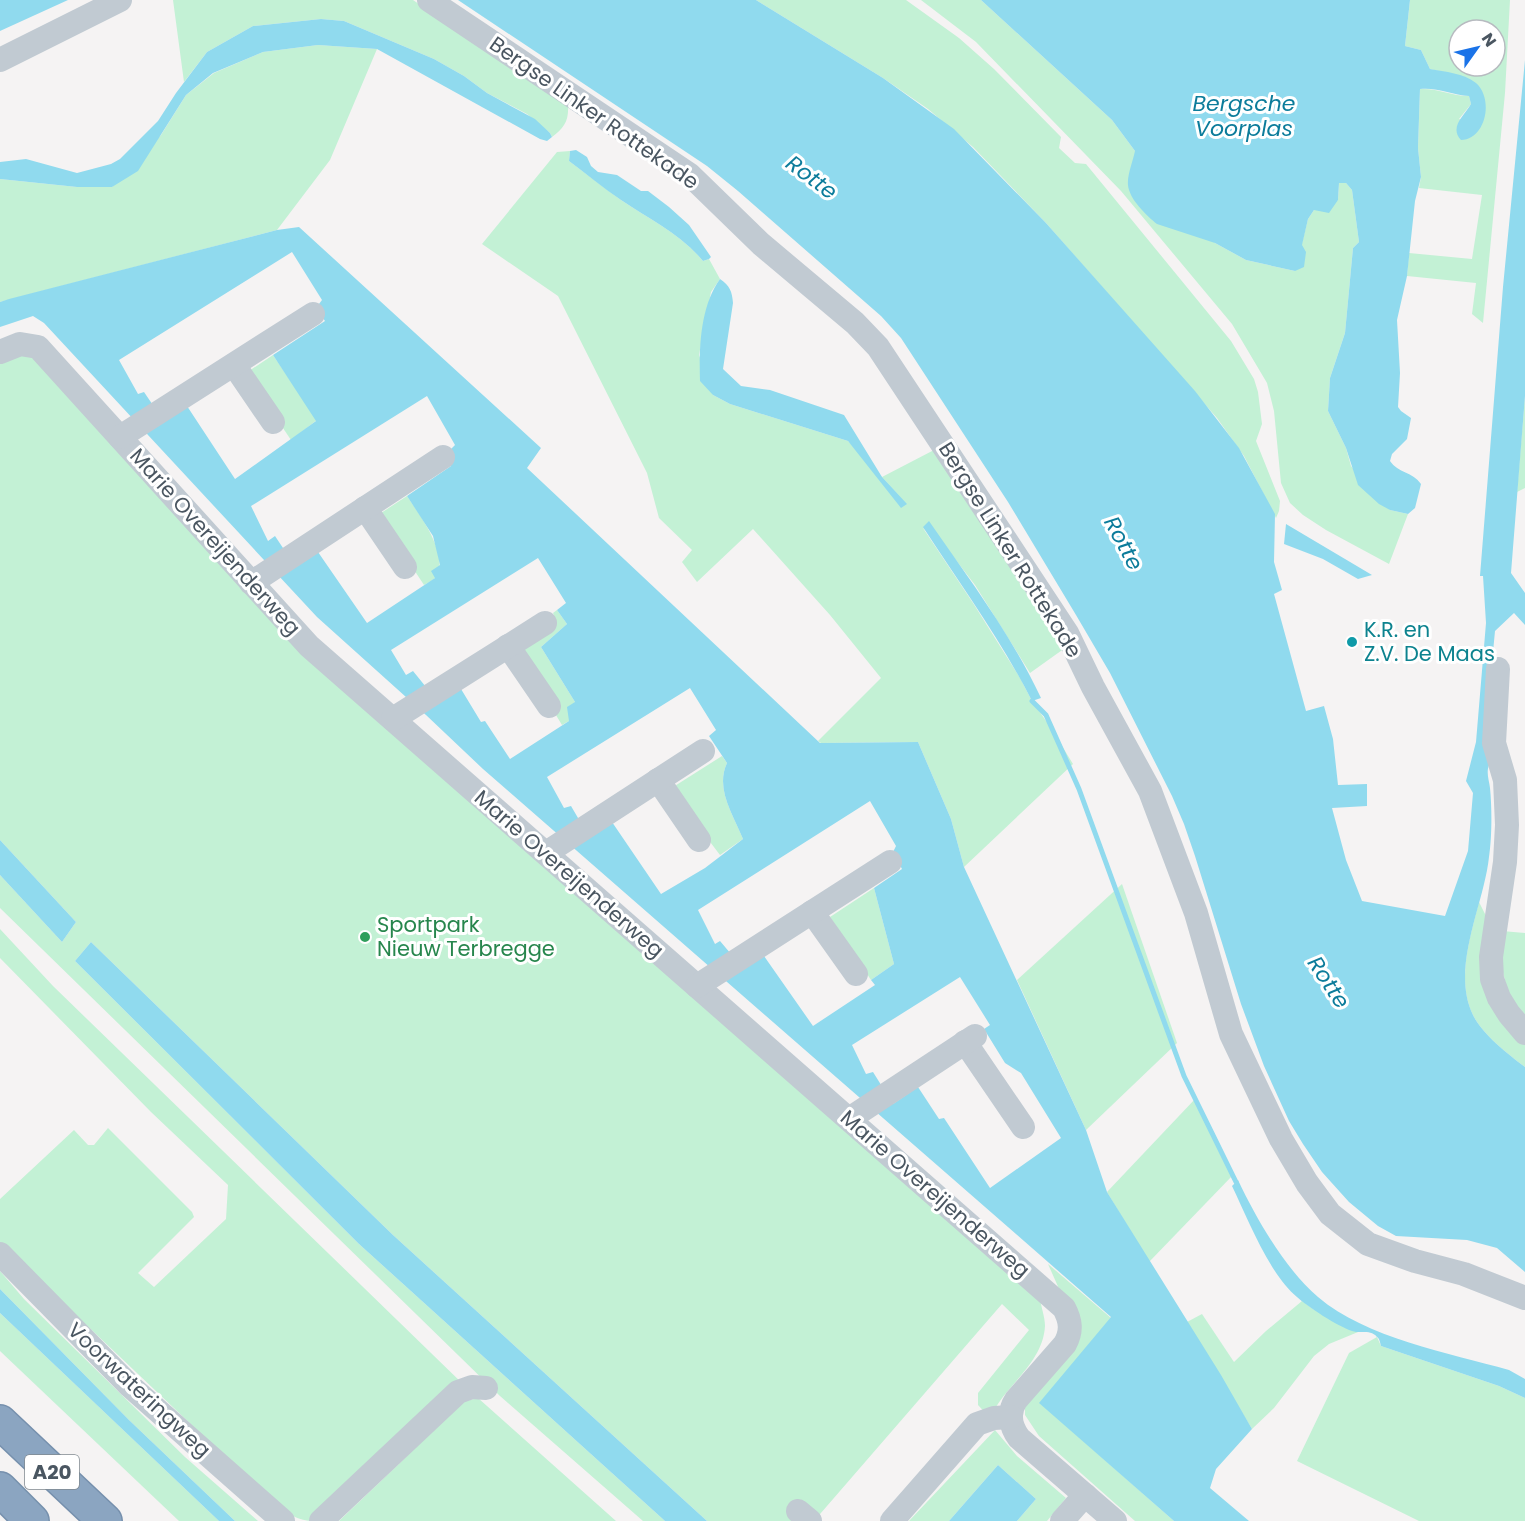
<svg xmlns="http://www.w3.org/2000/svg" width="1525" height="1521" font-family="Poppins,sans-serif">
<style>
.green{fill:#c3f1d5;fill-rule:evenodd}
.water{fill:#90daee;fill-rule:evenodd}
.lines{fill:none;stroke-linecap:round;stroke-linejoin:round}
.stream{stroke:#90daee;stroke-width:5}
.highway-casing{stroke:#7690ad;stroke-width:36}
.minor{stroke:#c1cad2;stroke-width:24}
.highway{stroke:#8ba5c1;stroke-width:33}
.culture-dot{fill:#0f9aa8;stroke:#fff;stroke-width:2}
.leisure-dot{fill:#2e9e5b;stroke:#fff;stroke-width:2}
.labels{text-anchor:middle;stroke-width:6;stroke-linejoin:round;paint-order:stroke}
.shield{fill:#fff;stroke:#808990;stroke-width:1.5}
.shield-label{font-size:20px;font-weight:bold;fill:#4a5661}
.street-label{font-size:21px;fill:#4a5661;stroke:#fff}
.culture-label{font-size:21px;fill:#0d838f;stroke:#fff;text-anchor:start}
.leisure-label{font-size:21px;fill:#27864d;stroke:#fff;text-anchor:start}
.water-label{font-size:22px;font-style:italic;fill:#0c7c9b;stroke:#fff}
</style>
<rect width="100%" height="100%" fill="#f5f3f3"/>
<g class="green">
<path d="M173,0H413L568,105C569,121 564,128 552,137L550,133L527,114L487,93L464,76L434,59L344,21L321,19L253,26L207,52L184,82Z"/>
<polygon points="756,0 906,0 959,38 994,69 1061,137 1059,148 1075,163 1086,164 1231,341 1254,379 1258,392 1262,424 1256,441 1280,501 1279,511 1276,518 1244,456 1217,418 1046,223 973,147 928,109 883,78"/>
<polygon points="921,0 981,0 1112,120 1135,151 1215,243 1246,260 1295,271 1308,219 1314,210 1338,200 1339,183 1346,183 1352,190 1359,242 1353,248 1345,333 1330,378 1328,411 1346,448 1351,466 1390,510 1408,514 1389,564 1326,530 1303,515 1290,503 1281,483 1274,411 1267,383 1232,324 1121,191 976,42"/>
<path d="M1410,0H1510L1505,93L1483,323L1472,314L1476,283L1407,276L1409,253L1472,259L1482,195L1419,188L1421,177L1418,148L1420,89C1438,88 1451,96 1469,96L1471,104L1459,119L1481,127L1467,78L1430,69L1421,50L1405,46ZM1459,30H1495V66H1459Z"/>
<polygon points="318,45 377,49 330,160 277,230 0,302 0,179 77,187 112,187 161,135 186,95 214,73 263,52"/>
<path d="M570,151L569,161C587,174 604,188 621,200C649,219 681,234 703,261L709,259L720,279L711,292L699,355L713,395L730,404L848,441L907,504L882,477L934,450L1065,648L1030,673L975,585L949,551L923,528L973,603L1020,678L1032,701L1051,728L1073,764L964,867L951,819L918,742L821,743L818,741L881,678L830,615L753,529L697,582L682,562L692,550L659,518L647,473L558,296L482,244L557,152Z"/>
<path d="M28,352L315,656L1040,1298C1041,1307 1045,1317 1045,1326C1043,1364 1004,1386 990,1418L978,1405V1393L1029,1330L1002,1304L814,1521H707L393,1235L91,942L75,961L359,1244L665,1521H643L500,1396L0,908V875L62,942L76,922L0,840V361Z"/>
<polygon points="273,355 317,420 291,440 246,373"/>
<polygon points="1525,396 1525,488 1517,492"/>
<path d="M407,496C419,514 450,555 436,577C433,580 428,583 424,585L378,515Z"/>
<polygon points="557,610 567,624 541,647 575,702 569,721 562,725 514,646 556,620 553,613"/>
<path d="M722,756L727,763C715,789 733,814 743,839L720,855L670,789Z"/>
<polygon points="1122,884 1177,1043 1086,1130 1017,980"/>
<polygon points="874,888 894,964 871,980 830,917"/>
<path d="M1479,902L1485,914L1487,926L1484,965L1525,1039V1067C1508,1054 1482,1034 1473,1015C1456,981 1470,937 1479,902Z"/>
<path d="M0,929L53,986L465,1386L314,1521C298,1521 288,1514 275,1504L0,1243V1199L74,1130L88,1145H94L108,1128L192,1212L194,1217L138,1273L154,1287L226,1219L228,1185L151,1112L0,958Z"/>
<polygon points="1502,931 1525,933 1525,1025 1512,1009 1498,952"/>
<polygon points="1196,1098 1233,1175 1149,1262 1107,1192"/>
<polygon points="1048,1264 1111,1318 1040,1403 1174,1521 1135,1521 1039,1436 1025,1415 1025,1405 1068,1309"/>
<polygon points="0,1271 24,1299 185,1457 258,1521 235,1521 129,1420 0,1289"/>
<polygon points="1302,1301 1313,1309 1363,1330 1329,1344 1314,1356 1274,1408 1252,1429 1187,1322 1202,1314 1234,1362 1266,1331"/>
<polygon points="0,1313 219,1521 179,1521 0,1351"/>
<polygon points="1377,1337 1381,1346 1499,1386 1525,1398 1525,1521 1419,1521 1297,1461 1349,1353"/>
<polygon points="478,1398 616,1521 339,1521 403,1460 458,1403"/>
<polygon points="995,1430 1017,1456 1066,1498 1047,1521 1017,1521 1036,1499 998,1465 949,1521 909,1521"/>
</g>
<g class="water">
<polygon points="0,0 68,0 0,31"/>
<path d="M458,0H756L883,78L954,129L1046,223L1195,391L1239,448L1275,514L1274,562L1282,590L1274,594L1306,711L1324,706L1333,739L1338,785L1367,784V806L1332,808L1346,860L1362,901L1445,916L1468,851L1473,793L1466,781L1476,742L1486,623L1483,576H1480L1503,287L1525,60V396L1511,573L1525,593V625L1514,613L1495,631L1487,715L1489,765C1486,773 1489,780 1490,788C1492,808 1492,837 1489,857C1484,905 1450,968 1473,1015C1482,1034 1508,1054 1525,1067V1272L1497,1248L1467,1240L1396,1236L1378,1226L1349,1202L1322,1172L1303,1144L1289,1121L1264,1066L1241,1004L1195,856L1184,824L1172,796L1110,673L1076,615L1008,502L901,338L881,316L738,191L707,166Z"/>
<path d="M981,0H1410L1405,46L1421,50L1430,69C1445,72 1464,73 1476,83C1494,99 1486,139 1461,140C1449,127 1464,116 1471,104L1469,96C1452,95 1437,87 1420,89L1418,148L1421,177L1415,201L1407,276L1397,320L1400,373L1398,407L1401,411L1411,418L1407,439L1392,454L1390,461C1398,473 1413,472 1421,484L1415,508L1408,514L1390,510L1379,504L1358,485L1346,448L1328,411L1330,378L1345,333L1353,248L1359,242L1352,190L1346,183H1339L1338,200L1329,213L1314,210L1308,219L1302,245L1306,252L1304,267L1295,271L1246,260L1215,243L1157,224C1147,216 1129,199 1128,185C1127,175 1133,161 1135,151L1112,120Z"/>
<polygon points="321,19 344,21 434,59 464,76 487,93 535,119 550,133 552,137 547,141 540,139 377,49 318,45 263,52 213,73 186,95 138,171 112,187 77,187 0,179 0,162 26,159 77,173 111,164 120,159 158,121 176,93 207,52 253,26"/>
<path d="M576,150L587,157L591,166L598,172L617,175L641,191H648L669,207L689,225L711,257L709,259L703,261C681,234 649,219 621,200C603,188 587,174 569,161L570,151Z"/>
<path d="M299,227L541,448L527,468L820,743L918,742L951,819L964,867L1086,1130L1107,1192L1221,1375L1252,1429L1216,1469L1210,1488L1249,1521H1174L1039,1403L1111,1317L483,769L426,715L317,617L44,323L33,316L0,327V302L9,299L277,230ZM292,252L322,300L316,308L325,321L273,355L316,421L235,479L187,406L163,420L144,392L138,394L119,360ZM427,396L455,445L445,455L451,466L407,496L433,536L440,565L431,571L435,578L367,623L318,552L295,566L275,536L268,541L251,506ZM538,558L566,603L557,610L567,624L541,647L575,702L567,707L569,721L510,759L485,721L481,722L461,689L430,692L413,671L406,675L391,650ZM690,688L716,730L709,736L727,763C715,789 733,814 743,839L705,868L661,894L612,822L588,835L571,806L564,808L547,777ZM870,801L896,846L893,852L902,869L874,888L894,964L871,980L875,985L813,1026L764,956L731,954L720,941L715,944L698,910ZM960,977L990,1025L984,1029L1005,1063L1021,1073L1061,1138L990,1188L944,1118L939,1119L918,1087L893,1104L873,1072L866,1074L852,1045Z"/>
<path d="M720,279C730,286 732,291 733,303L723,369L741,386L770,390L844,415L882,477L907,504L901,508L848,441L730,404L713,395L700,381C699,348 700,307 720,279Z"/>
<path d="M929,521C969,579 1011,634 1041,698L1032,701C1001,640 960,584 923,527Z"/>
<polygon points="1286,524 1372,575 1358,579 1323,559 1284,544"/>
<polygon points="0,840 76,922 62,942 0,875"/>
<polygon points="91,942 393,1235 707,1521 665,1521 359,1244 75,961"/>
<path d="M1238,1180C1256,1218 1285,1269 1318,1297C1366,1338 1449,1353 1509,1370L1525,1379V1398L1499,1386L1381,1346C1380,1343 1380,1339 1377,1337C1370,1329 1360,1334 1352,1331C1337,1326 1308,1307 1297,1297C1269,1274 1248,1219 1232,1186Z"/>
<polygon points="0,1289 129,1420 235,1521 219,1521 0,1313"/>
<polygon points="998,1465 1036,1499 1017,1521 949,1521"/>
</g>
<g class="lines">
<polyline class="stream" points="1032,701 1046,715 1079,789 1184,1076 1236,1182"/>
<defs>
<g id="highway">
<polyline points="0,1422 105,1521"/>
<polyline points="0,1489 32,1521"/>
</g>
</defs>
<use href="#highway" class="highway-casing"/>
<g class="minor">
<polyline points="429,0 690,175 761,244 855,323 878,347 1067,633 1093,687 1150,791 1196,913 1231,1034 1281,1139 1307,1183 1330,1214 1368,1244 1415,1261 1464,1274 1525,1298"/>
<polyline points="0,60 120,0"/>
<path d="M0,352L20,344L38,347L309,646L1064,1308C1071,1321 1072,1331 1065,1344L1016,1400C1008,1412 1010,1426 1019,1438L1115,1521"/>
<polyline points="234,365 273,422"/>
<polyline points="120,437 313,314"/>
<polyline points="365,508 405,567"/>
<polyline points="251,583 443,457"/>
<polyline points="508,646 549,706"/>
<polyline points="1498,669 1494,743 1505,780 1507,825 1505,862 1491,957 1492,979 1499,998 1509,1014 1525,1033"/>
<polyline points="393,719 545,623"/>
<polyline points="658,780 699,840"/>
<polyline points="546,853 703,751"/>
<polyline points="812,912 856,974"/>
<polyline points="697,986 890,862"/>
<polyline points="965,1042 1023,1127"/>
<polyline points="849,1119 975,1036"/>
<polyline points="0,1254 130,1386 283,1521"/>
<polyline points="798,1511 810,1521"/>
<polyline points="321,1521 458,1392 472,1387 486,1388"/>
<polyline points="892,1521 977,1424 994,1418 1011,1417"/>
<polyline points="1062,1521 1085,1495"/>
</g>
<use href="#highway" class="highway"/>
</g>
<circle class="culture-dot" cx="1352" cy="642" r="6"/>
<circle class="leisure-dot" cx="365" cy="937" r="6"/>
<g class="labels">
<rect class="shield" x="25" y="1455" width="54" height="34" rx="4.5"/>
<g class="shield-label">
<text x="52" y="1479">A20</text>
</g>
<g class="street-label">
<text transform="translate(594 113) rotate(35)" y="7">Bergse Linker Rottekade</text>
<text transform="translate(215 542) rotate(48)" y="7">Marie Overeijenderweg</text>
<text transform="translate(1010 550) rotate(58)" y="7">Bergse Linker Rottekade</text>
<text transform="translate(569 874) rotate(41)" y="7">Marie Overeijenderweg</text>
<text transform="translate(935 1194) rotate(41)" y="7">Marie Overeijenderweg</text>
<text transform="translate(139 1390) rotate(43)" y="7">Voorwateringweg</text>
</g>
<g class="culture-label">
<text x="1364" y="637">K.R. en<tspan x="1364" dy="24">Z.V. De Maas</tspan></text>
</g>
<g class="leisure-label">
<text x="377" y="932">Sportpark<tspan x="377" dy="24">Nieuw Terbregge</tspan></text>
</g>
<g class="water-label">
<text x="1244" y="111">Bergsche<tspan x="1244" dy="25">Voorplas</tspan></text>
<text transform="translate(812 177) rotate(37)" y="8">Rotte</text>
<text transform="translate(1124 543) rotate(62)" y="8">Rotte</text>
<text transform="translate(1329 982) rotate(57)" y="8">Rotte</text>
</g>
</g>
<g transform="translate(1477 48) rotate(56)"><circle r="28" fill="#ffffff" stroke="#b7bbc0" stroke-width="1.5"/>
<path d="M0-4.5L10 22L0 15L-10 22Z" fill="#1a73e8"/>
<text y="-9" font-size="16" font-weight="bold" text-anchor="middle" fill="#4a5661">N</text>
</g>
</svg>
